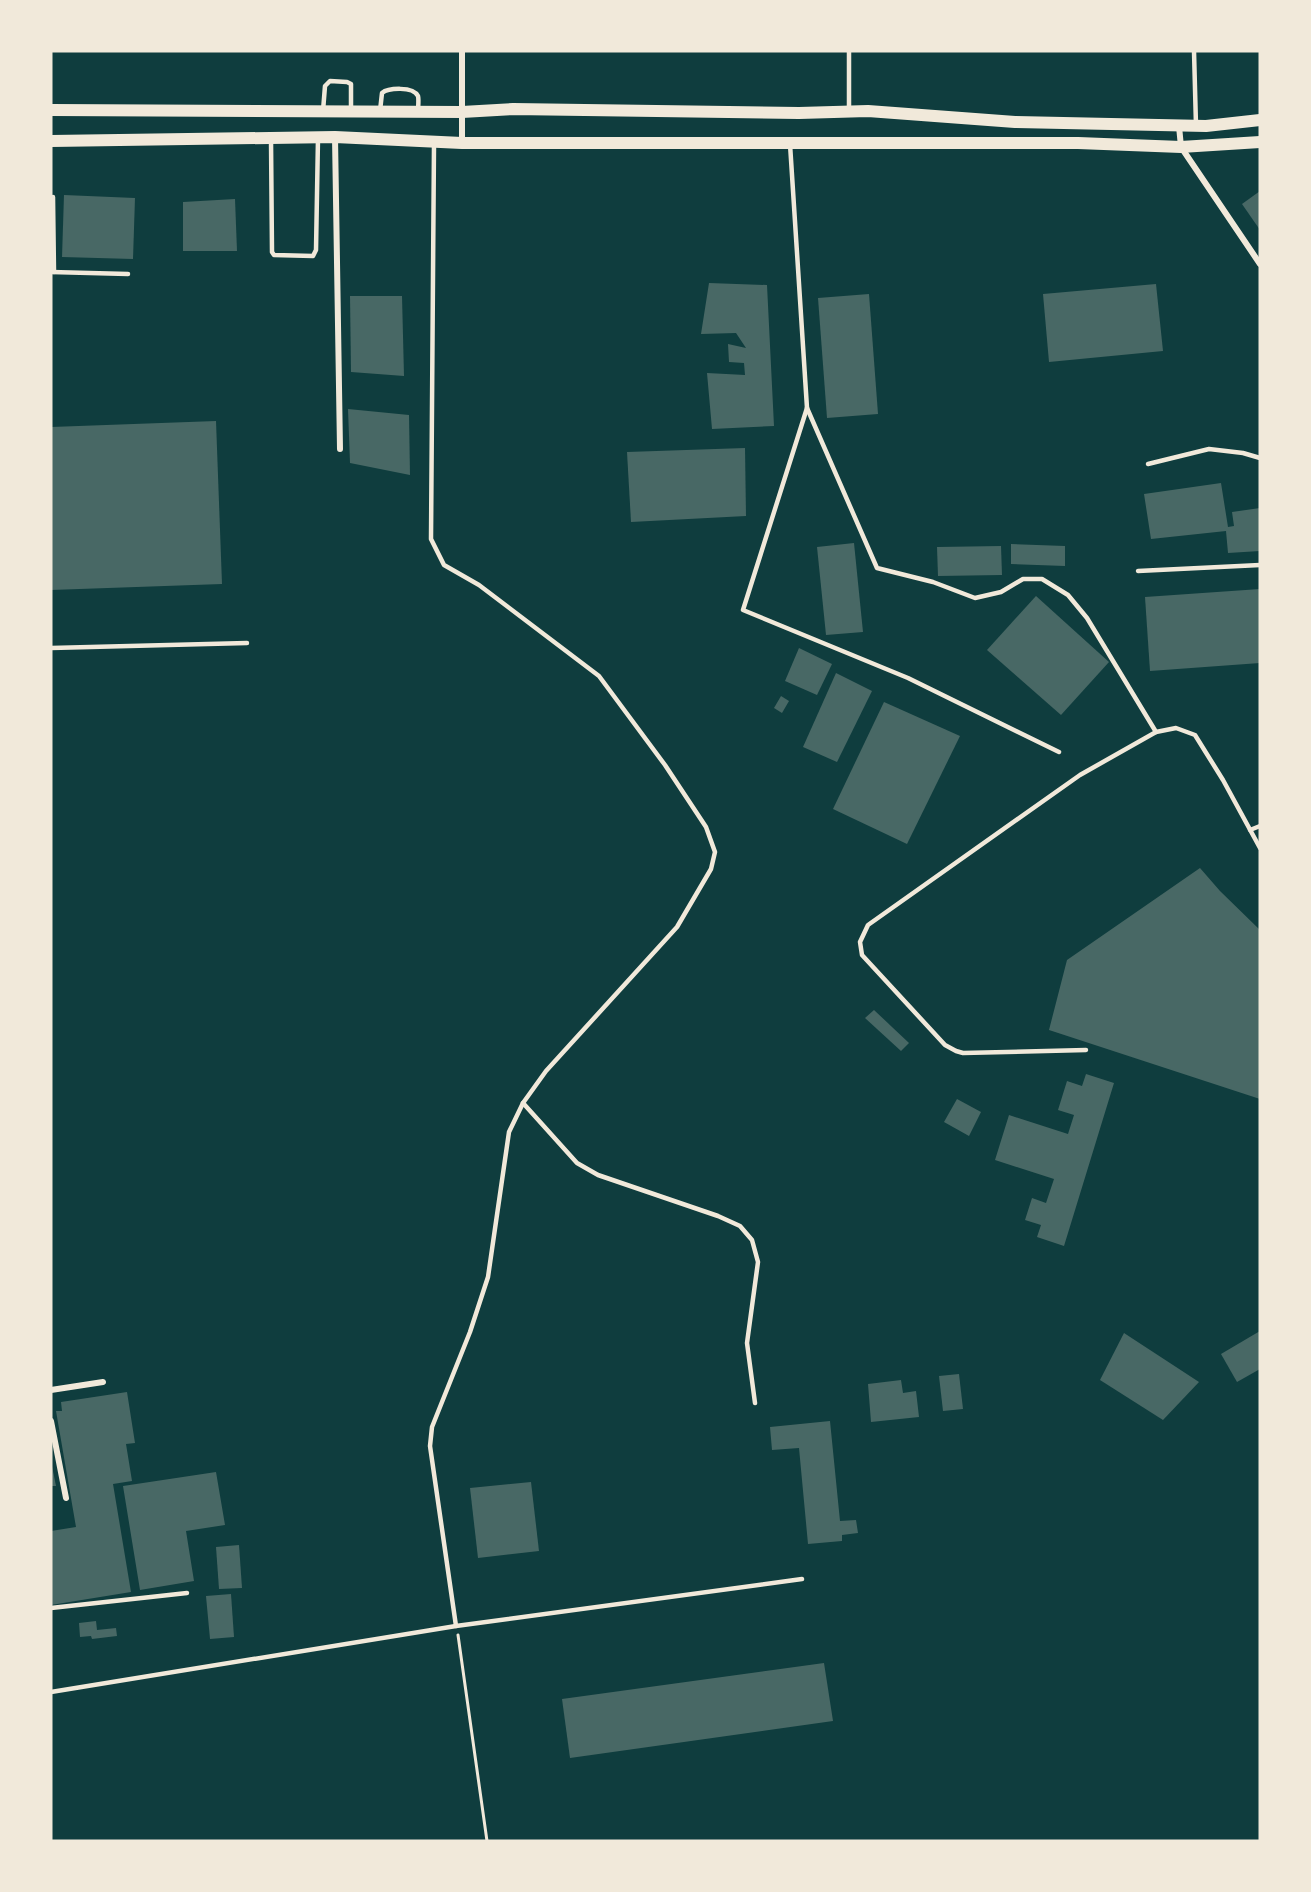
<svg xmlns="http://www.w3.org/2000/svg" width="1311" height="1892" font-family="'Source Sans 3',sans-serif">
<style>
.building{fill:#486865}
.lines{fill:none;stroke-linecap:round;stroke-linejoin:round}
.path{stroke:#f1e9da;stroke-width:3}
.service{stroke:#f1e9da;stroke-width:4.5}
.minor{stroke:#f1e9da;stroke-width:6}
.secondary{stroke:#f1e9da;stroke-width:12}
</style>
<rect width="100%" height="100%" fill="#0f3d3e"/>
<g class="building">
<polygon points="1260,191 1260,230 1242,204"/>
<polygon points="64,195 135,198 133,259 62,257"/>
<polygon points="235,199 237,251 183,251 183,202"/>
<polygon points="709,283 767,285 774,426 712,429 707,373 745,375 744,363 729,362 728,344 746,348 736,333 701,334"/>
<polygon points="1156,284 1163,351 1049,362 1043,294"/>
<polygon points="869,294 878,414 827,418 818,298"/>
<polygon points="350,296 402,296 404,376 351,372"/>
<polygon points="348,409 409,415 410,475 350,463"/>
<polygon points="216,421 222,584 51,590 51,427"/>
<polygon points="745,448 746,516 631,522 627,452"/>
<polygon points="1221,483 1228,527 1234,526 1232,512 1260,508 1260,551 1228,553 1226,531 1151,539 1144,494"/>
<polygon points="854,543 863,632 826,635 817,547"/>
<polygon points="1011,544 1065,546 1065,566 1011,564"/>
<polygon points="1001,546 1002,575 938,576 937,547"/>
<polygon points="1260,589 1260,663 1150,671 1145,597"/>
<polygon points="1036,596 1109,662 1061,715 987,650"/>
<polygon points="799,648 832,664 817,695 785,681"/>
<polygon points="836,673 872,691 837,762 803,747"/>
<polygon points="781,696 789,701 782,713 774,708"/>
<polygon points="884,702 960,736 907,844 833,809"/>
<polygon points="1200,868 1220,891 1260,930 1260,1099 1049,1030 1067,960"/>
<polygon points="874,1010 909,1043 901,1051 865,1018"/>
<polygon points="1086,1074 1114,1083 1064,1246 1037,1237 1041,1225 1025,1220 1032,1198 1046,1203 1054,1179 995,1160 1009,1115 1068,1134 1074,1115 1058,1110 1067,1081 1082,1086"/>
<polygon points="957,1099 981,1112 969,1136 944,1122"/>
<polygon points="1260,1331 1260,1369 1237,1382 1221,1354"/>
<polygon points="1124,1333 1199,1382 1163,1420 1100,1380"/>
<polygon points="959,1374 963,1409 943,1411 939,1376"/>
<polygon points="901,1380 903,1393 916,1391 919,1417 871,1422 868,1384"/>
<polygon points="127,1392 135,1443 126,1444 132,1481 113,1484 131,1592 51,1605 51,1531 76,1527 56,1411 62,1411 61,1402"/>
<polygon points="830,1421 840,1521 856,1520 858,1533 842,1535 842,1541 808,1544 799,1448 772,1450 770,1427"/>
<polygon points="51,1461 56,1486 51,1486"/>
<polygon points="216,1472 225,1525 186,1531 194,1581 140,1590 123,1486"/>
<polygon points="531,1482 539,1551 478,1558 470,1488"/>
<polygon points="239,1545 242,1588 219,1589 216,1547"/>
<polygon points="231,1594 234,1637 210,1639 206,1596"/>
<polygon points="96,1621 97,1630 116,1628 117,1636 92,1639 91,1636 80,1637 79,1623"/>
<polygon points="824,1663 833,1721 570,1758 562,1699"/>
</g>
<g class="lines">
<polyline class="path" points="458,1635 487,1841"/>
<g class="service">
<polyline points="849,51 849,109"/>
<polyline points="1194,51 1196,126"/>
<polyline points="323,111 325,86 330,81 347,82 351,84 351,111"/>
<path d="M380,111L382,93C388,88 413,86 418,96C419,100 418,107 418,111"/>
<polyline points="271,140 272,252 274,255 313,256 316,250 318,138"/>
<polyline points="434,144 431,539 444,565 479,585 599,676 665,765 706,827 715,852 711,869 677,927 546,1071 523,1103 509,1132 488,1277 470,1332 432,1427 430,1446 456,1626"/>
<polyline points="790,144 807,408 743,610 908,678 1059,752"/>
<polyline points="53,197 54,272"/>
<polyline points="51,272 128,274"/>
<polyline points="807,408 877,568 933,582 975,598 1001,592 1023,579 1042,579 1068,595 1087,618 1156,732"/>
<polyline points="1148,464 1209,449 1243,453 1260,458"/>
<polyline points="1138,571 1260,565"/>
<polyline points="51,648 247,643"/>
<polyline points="1250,830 1260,826"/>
<polyline points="1086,1050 963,1053 956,1051 945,1045 862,955 860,942 868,925 1080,775 1156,732 1176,728 1195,735 1223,780 1260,848"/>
<polyline points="523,1103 577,1163 598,1175 718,1216 740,1226 752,1240 758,1262 747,1343 755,1403"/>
<polyline points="51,1608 187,1593"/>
<polyline points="51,1692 456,1626 802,1579"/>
</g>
<g class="minor">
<polyline points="462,51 462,142"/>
<polyline points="1179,126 1181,147 1260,264"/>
<polyline points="335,137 340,449"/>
<polyline points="51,1390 103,1382"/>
<polyline points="51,1421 66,1498"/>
</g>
<g class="secondary">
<polyline points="51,110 462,112 513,109 799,113 868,111 1015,122 1206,126 1260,120"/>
<polyline points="51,141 335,137 462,143 1078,143 1181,147 1260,142"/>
</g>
</g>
<rect width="1311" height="1892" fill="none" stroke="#f1e9da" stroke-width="105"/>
</svg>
